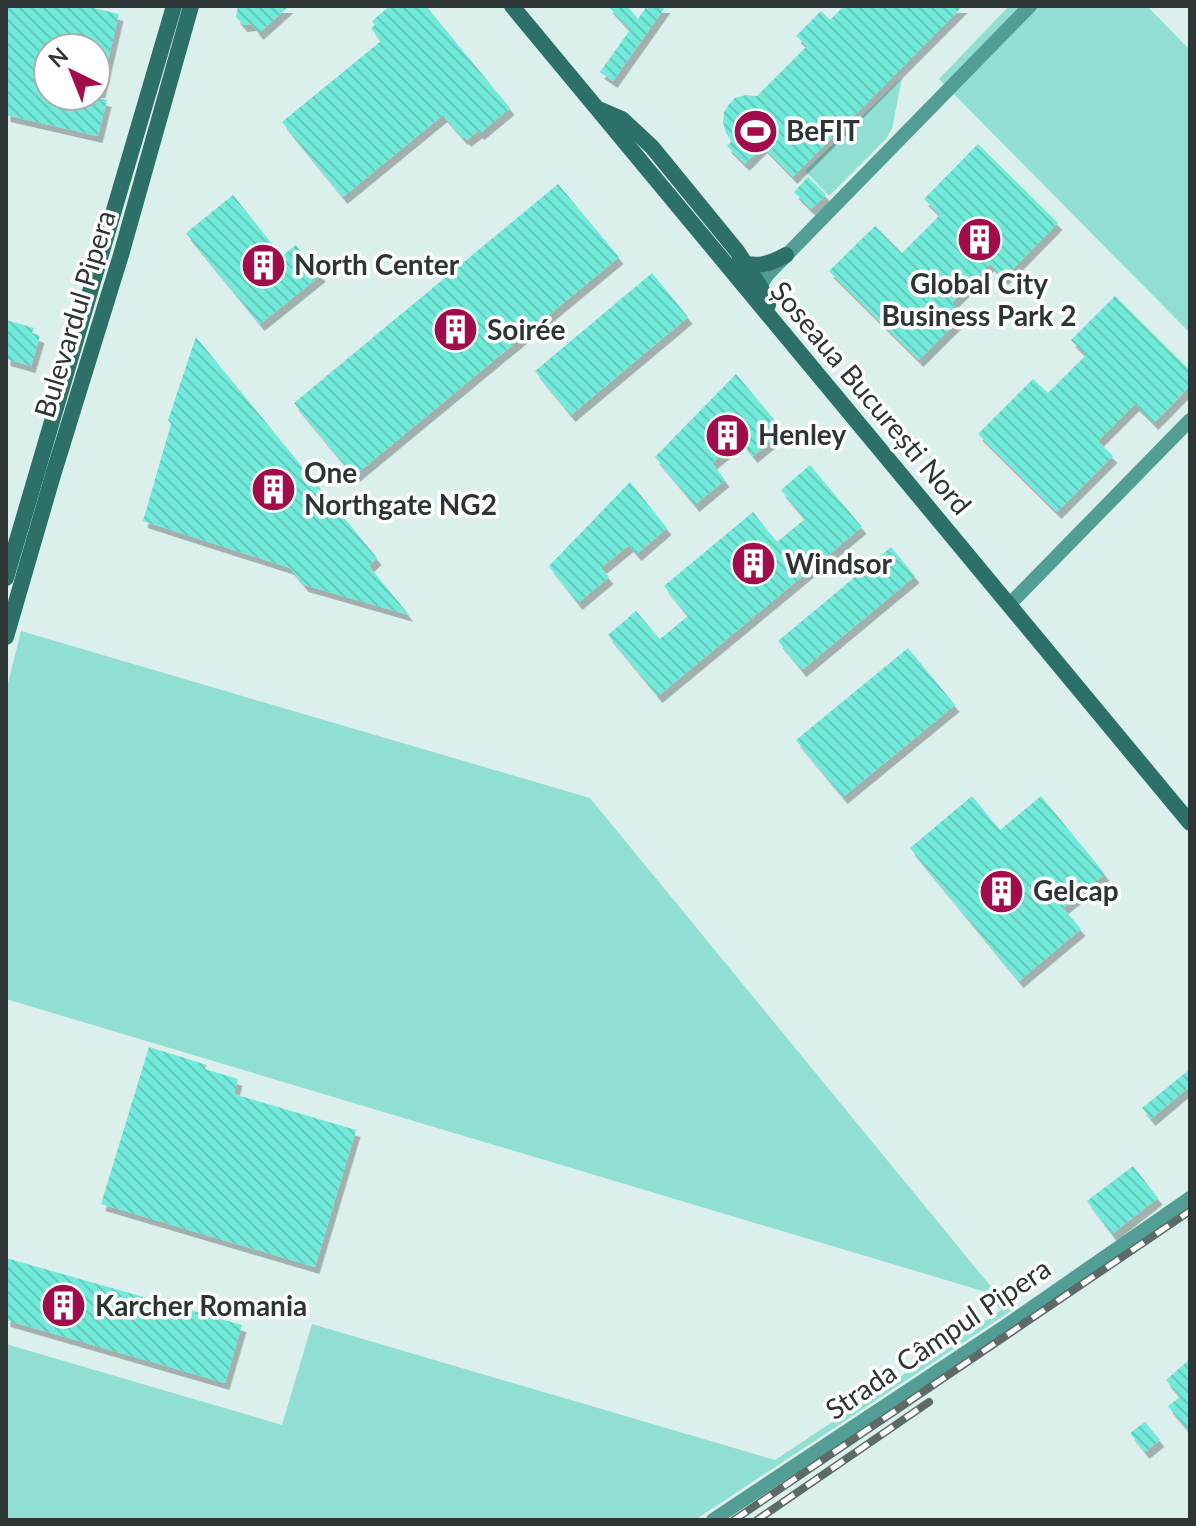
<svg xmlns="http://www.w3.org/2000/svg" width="1196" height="1526" font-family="Lato,sans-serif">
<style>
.green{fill:#91dfd3}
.building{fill:url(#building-back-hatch);filter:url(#shadow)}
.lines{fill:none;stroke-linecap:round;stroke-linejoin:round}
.minor{stroke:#529e94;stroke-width:14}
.secondary{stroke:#2c7068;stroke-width:16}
.rail-casing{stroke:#5d6a67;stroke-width:8}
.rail{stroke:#fff;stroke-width:5;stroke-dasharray:15;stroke-linecap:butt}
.labels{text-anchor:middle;stroke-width:7;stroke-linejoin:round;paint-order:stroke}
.poi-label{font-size:28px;font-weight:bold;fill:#2d3634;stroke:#fff;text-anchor:start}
.street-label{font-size:28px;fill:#2d3634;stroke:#fff}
</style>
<defs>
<pattern id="building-back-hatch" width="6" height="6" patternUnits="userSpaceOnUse" patternTransform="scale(2)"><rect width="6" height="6" fill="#71eada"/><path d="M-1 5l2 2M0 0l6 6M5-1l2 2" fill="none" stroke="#62c9bc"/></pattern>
<filter id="shadow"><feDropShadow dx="4.5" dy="7" stdDeviation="0" flood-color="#0004"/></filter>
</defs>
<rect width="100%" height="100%" fill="#dbf0ec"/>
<g class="green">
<polygon points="1009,6 1147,6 1190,50 1190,333 939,79"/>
<polygon points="902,78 892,129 885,140 829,196 805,171"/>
<polygon points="21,631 590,798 1011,1311 695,1520 6,1520 6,1344 282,1425 312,1324 775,1460 1001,1310 986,1292 6,999 6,691"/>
</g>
<g class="building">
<polygon points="6,6 85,6 119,14 101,91 96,91 96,48 48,48 48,96 100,96 100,98 107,100 98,136 6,115"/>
<polygon points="238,6 289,6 259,33 252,24 243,25 236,17"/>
<polygon points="390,6 426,6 510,108 480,133 478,131 467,140 464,137 463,138 443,115 343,197 282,122 381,41 371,28 375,25 372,21"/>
<polygon points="608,6 627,6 638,19 647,6 666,6 613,81 600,72 630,30"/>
<polygon points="844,6 963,6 793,177 763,146 745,164 727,146 732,141 726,133 723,122 724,112 729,104 735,98 746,95 757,96 807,46 796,36 821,11 830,20"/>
<polygon points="978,144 1058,223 1004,278 990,264 952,303 964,315 919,360 829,271 875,226 902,253 940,215 924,199"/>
<polygon points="808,177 826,195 811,209 794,192"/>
<polygon points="558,184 619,257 354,476 294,403"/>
<polygon points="233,195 282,256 296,245 321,275 260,324 186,233"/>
<polygon points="652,273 688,317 571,415 535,371"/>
<polygon points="1115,296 1190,370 1190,386 1154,423 1135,404 1098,441 1113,456 1057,512 978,434 1033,379 1048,393 1086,355 1071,340"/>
<polygon points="6,320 34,328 32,333 40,336 31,366 6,359"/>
<polygon points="196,337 377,558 369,566 409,615 304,585 290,568 143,521 171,424 168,420"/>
<polygon points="736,374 784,431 753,456 740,440 712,463 725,480 695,505 655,457"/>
<polygon points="810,465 862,527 658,696 608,635 636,611 660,639 688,616 664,586 753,512 777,542 805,519 781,490"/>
<polygon points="630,482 667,528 637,554 629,545 601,568 609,577 578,603 549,566"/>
<polygon points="891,547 915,576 802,670 778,641"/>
<polygon points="908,648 955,705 843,797 796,740"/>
<polygon points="972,796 1000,830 1041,796 1105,874 1063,908 1081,929 1019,981 910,848"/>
<polygon points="149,1047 207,1065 205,1069 238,1079 234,1094 356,1130 315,1267 101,1204"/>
<polygon points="1190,1069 1190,1086 1151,1119 1142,1108"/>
<polygon points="1133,1166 1158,1198 1112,1234 1087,1201"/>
<polygon points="6,1258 242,1325 225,1383 6,1320"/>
<polygon points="1190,1359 1190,1433 1168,1406 1180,1397 1166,1380"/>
<polygon points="1145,1422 1160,1440 1145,1452 1130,1433"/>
</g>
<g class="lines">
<g class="minor">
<polyline points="760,294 762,283 768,274 1030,6"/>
<polyline points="1009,605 1190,420"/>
<polyline points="713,1520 1004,1327 1190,1198"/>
</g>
<g class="secondary">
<polyline points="512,6 1190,823"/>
<polyline points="601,110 622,119 652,147 737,251 761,288 768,305"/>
<path d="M739,262C757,268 770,264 786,255"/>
<polyline points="6,578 174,6"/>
<polyline points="6,637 53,475 121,255 191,6"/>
</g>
<defs>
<g id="rail">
<polyline points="734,1520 1190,1211"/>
<polyline points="757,1520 929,1402"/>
</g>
</defs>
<use href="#rail" class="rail-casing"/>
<use href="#rail" class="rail"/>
</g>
<defs>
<symbol id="stadium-disc" viewBox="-11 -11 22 22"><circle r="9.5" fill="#a20c4d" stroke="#fff"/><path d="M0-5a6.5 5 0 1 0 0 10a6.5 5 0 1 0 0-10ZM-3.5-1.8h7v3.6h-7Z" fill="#fff"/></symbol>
<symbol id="building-disc" viewBox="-11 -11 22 22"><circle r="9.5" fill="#a20c4d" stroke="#fff"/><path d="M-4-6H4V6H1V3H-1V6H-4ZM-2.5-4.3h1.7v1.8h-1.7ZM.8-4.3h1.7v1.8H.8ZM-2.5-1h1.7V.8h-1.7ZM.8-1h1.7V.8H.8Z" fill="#fff"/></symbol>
</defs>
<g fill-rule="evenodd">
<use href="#stadium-disc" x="730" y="106" width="51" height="51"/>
<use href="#building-disc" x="954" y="214" width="51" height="51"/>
<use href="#building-disc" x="238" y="240" width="51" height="51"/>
<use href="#building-disc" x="430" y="304" width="51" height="51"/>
<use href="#building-disc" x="702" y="410" width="51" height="51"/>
<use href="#building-disc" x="248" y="464" width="51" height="51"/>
<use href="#building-disc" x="728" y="538" width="51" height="51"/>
<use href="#building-disc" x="976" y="866" width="51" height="51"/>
<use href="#building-disc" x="38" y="1280" width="51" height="51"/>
</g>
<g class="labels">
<g class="poi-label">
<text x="786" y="141">BeFIT</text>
<text x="294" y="275">North Center</text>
<text x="979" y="294" text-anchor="middle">Global City<tspan x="979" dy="32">Business Park 2</tspan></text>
<text x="487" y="340">Soirée</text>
<text x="758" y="445">Henley</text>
<text x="304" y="483">One<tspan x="304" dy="32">Northgate NG2</tspan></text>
<text x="785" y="574">Windsor</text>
<text x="1033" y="901">Gelcap</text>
<text x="95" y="1316">Karcher Romania</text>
</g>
<g class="street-label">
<text transform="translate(75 314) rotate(-73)" y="10">Bulevardul Pipera</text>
<text transform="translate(871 398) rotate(50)" y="10">Șoseaua București Nord</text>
<text transform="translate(938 1339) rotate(-34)" y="10">Strada Câmpul Pipera</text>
</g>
</g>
<rect width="1196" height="1526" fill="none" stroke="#2d3634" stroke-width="16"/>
<g transform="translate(72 72) rotate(317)"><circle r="38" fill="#ffffff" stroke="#abafae" stroke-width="2"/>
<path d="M0-6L14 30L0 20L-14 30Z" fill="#a20c4d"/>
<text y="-12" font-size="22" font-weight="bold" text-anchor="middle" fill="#2d3634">N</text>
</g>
</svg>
